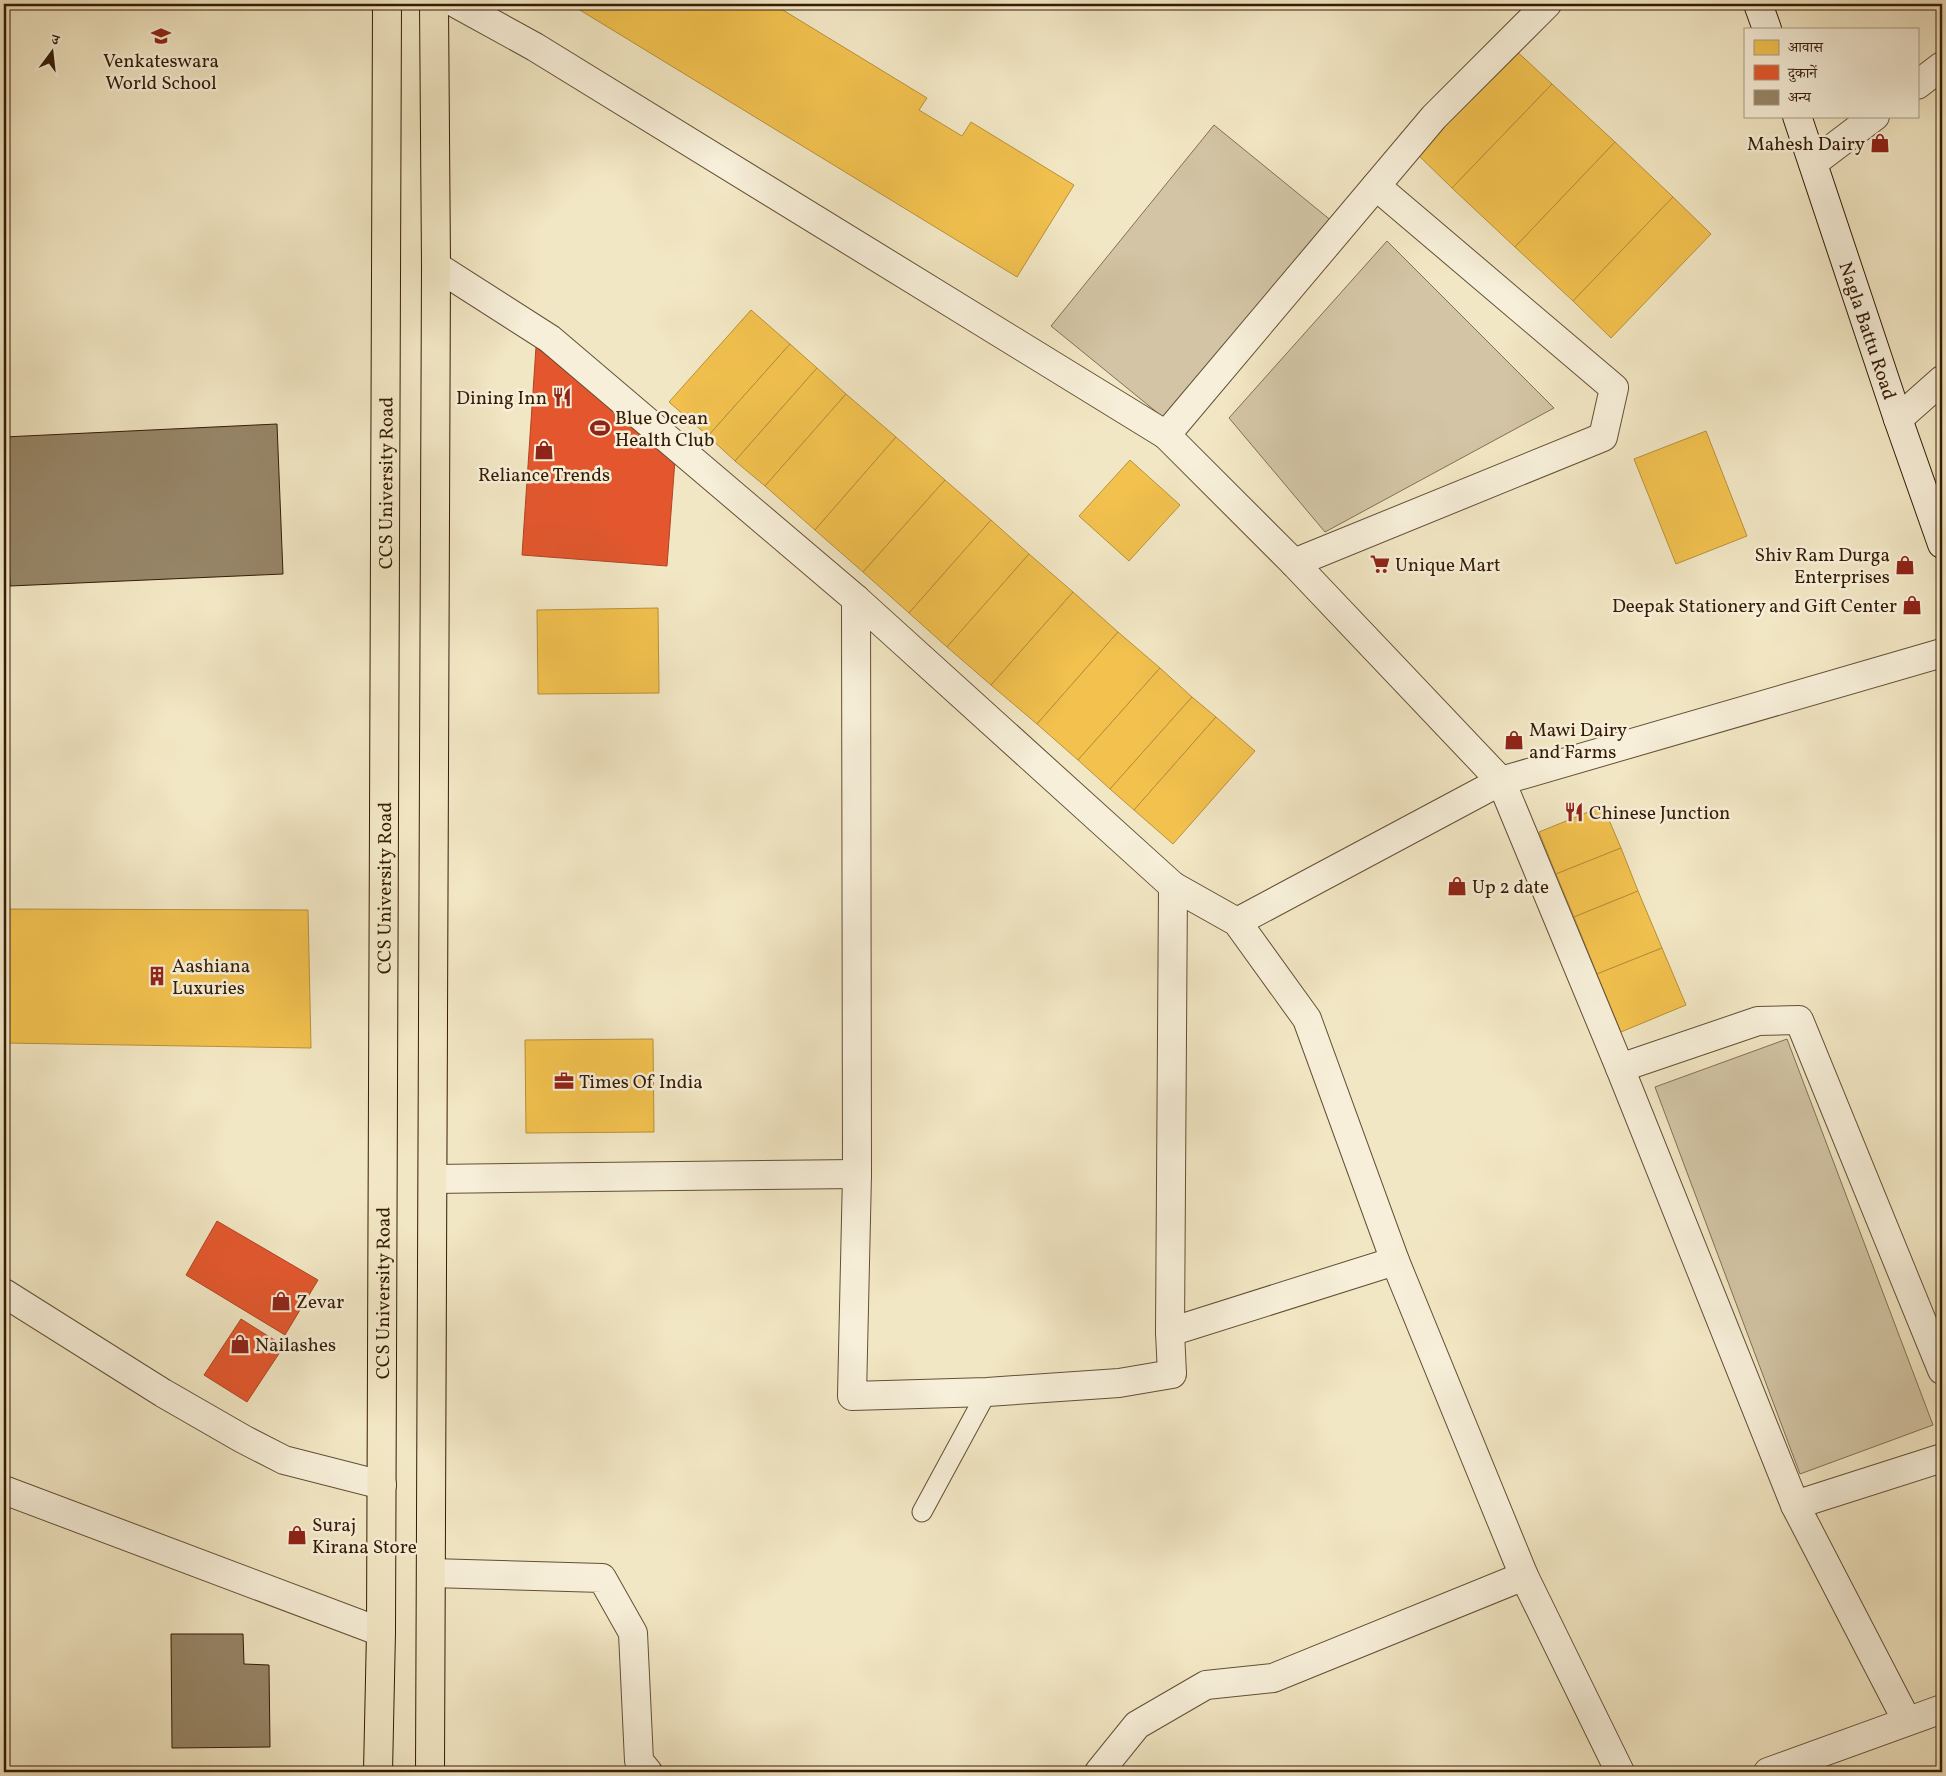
<svg xmlns="http://www.w3.org/2000/svg" width="1946" height="1776" font-family="Vollkorn,'Noto Serif Devanagari',serif">
<style>
.green{fill:#d2c4a4;stroke:#837054}
.homes{fill:#f2c14e;stroke:#b99038}
.shops{fill:#e4572e;stroke:#af4522}
.building{fill:#978668;stroke:#341c05}
.lines{fill:none;stroke-linecap:round;stroke-linejoin:round}
.lane-casing{stroke:#644f35;stroke-width:21}
.street-casing{stroke:#644f35;stroke-width:30}
.secondary-casing{stroke:#341c05;stroke-width:30}
.highway-casing{stroke:#341c05;stroke-width:30}
.lane{stroke:#f7efd9;stroke-width:19}
.street{stroke:#f7efd9;stroke-width:28}
.secondary{stroke:#f7efd9;stroke-width:28}
.highway{stroke:#f2e7c4;stroke-width:28}
.labels{text-anchor:middle;stroke-width:5;stroke-linejoin:round;paint-order:stroke}
.poi-label{font-size:19px;fill:#341c05;stroke:#f7efd9;text-anchor:start}
.street-label{font-size:19px;fill:#341c05;stroke:#f7efd9}
</style>
<rect width="100%" height="100%" fill="#f2e7c4"/>
<filter id="stains"><feTurbulence type="fractalNoise" baseFrequency=".004" numOctaves="4"/><feColorMatrix values="0 0 0 0 .2 0 0 0 0 .09 0 0 0 0 .02 0 0 0 .5 -.17"/></filter>
<radialGradient id="worn" r=".72"><stop offset=".6" stop-color="#630" stop-opacity="0"/><stop offset="1" stop-color="#630" stop-opacity=".3"/></radialGradient>
<g class="green">
<polygon points="1214,125 1333,222 1170,423 1051,326"/>
<polygon points="1387,241 1554,408 1325,532 1229,418"/>
<polygon points="1787,1039 1933,1425 1800,1474 1655,1087"/>
</g>
<g class="homes">
<polygon points="570,4 773,4 927,98 919,110 962,136 971,122 1074,185 1017,277"/>
<polygon points="1511,46 1552,84 1452,188 1412,149"/>
<polygon points="1552,84 1615,142 1515,247 1452,188"/>
<polygon points="1615,142 1673,197 1573,301 1515,247"/>
<polygon points="1673,197 1711,234 1611,338 1573,301"/>
<polygon points="751,310 790,344 708,436 669,402"/>
<polygon points="790,344 817,368 735,461 708,436"/>
<polygon points="817,368 846,394 765,486 735,461"/>
<polygon points="846,394 896,437 815,530 765,486"/>
<polygon points="1706,431 1747,536 1676,564 1634,459"/>
<polygon points="896,437 945,480 863,572 815,530"/>
<polygon points="1130,460 1180,505 1129,561 1079,516"/>
<polygon points="945,480 991,520 909,613 863,572"/>
<polygon points="991,520 1029,554 947,647 909,613"/>
<polygon points="1029,554 1073,592 991,685 947,647"/>
<polygon points="1073,592 1118,632 1037,724 991,685"/>
<polygon points="658,608 659,693 538,694 537,610"/>
<polygon points="1118,632 1160,668 1078,760 1037,724"/>
<polygon points="1160,668 1192,697 1110,789 1078,760"/>
<polygon points="1192,697 1216,717 1134,810 1110,789"/>
<polygon points="1216,717 1255,751 1173,844 1134,810"/>
<polygon points="1603,806 1621,848 1556,874 1539,832"/>
<polygon points="1621,848 1638,891 1574,917 1556,874"/>
<polygon points="1638,891 1662,948 1597,974 1574,917"/>
<polygon points="4,909 308,910 311,1048 4,1043"/>
<polygon points="1662,948 1686,1005 1621,1032 1597,974"/>
<polygon points="653,1039 654,1132 526,1133 525,1040"/>
</g>
<g class="shops">
<polygon points="536,347 675,460 667,566 522,555"/>
<polygon points="217,1221 318,1280 285,1335 186,1275"/>
<polygon points="241,1319 284,1346 247,1402 204,1375"/>
</g>
<g class="building">
<polygon points="277,424 283,574 10,586 4,437"/>
<polygon points="171,1634 243,1634 244,1664 269,1665 270,1747 172,1748"/>
</g>
<g class="lines">
<defs>
<polyline id="lane" points="922,1512 987,1392"/>
<g id="street">
<polyline points="457,4 535,47 1166,435 1294,563 1501,781 1620,1068 1795,1505 1907,1721"/>
<polyline points="1917,85 1942,66"/>
<polyline points="1813,163 1875,116"/>
<polyline points="436,266 550,339 856,599 1173,886 1237,922 1307,1019 1395,1261 1524,1576 1620,1772"/>
<polyline points="1898,419 1942,380"/>
<polyline points="1166,435 1434,117 1547,4"/>
<polyline points="1294,563 1603,437 1614,388 1376,186"/>
<polyline points="856,599 857,1174 852,1396 987,1392 1119,1383 1172,1374 1170,1332 1173,886"/>
<polyline points="1237,922 1501,781 1942,653"/>
<polyline points="1620,1068 1758,1021 1799,1020 1942,1370"/>
<polyline points="433,1179 857,1174"/>
<polyline points="4,1293 163,1393 243,1439 284,1460 382,1485"/>
<polyline points="1170,1332 1395,1261"/>
<polyline points="4,1490 381,1632"/>
<polyline points="1795,1505 1942,1458"/>
<polyline points="431,1573 602,1578 633,1633 639,1761 648,1772"/>
<polyline points="1099,1772 1137,1725 1206,1685 1273,1678 1524,1576"/>
<polyline points="1768,1772 1942,1709"/>
</g>
<g id="secondary">
<polyline points="1758,4 1767,29"/>
<path id="s1" d="M1797,116L1898,419L1942,544"/>
</g>
<g id="highway">
<path id="s2" d="M378,1772L381,1632L387,4"/>
<polyline points="430,1772 436,266 434,4"/>
</g>
</defs>
<use href="#lane" class="lane-casing"/>
<use href="#street" class="street-casing"/>
<use href="#secondary" class="secondary-casing"/>
<use href="#highway" class="highway-casing"/>
<use href="#lane" class="lane"/>
<use href="#street" class="street"/>
<use href="#secondary" class="secondary"/>
<use href="#highway" class="highway"/>
</g>
<defs>
<symbol id="school-bare" viewBox="-9 -9 18 18"><path d="M0-5L7-2L0 1L-7-2ZM-4 1L0 2.5L4 1V4Q0 6-4 4Z" fill="#8f2418" stroke="#f7efd9" stroke-width="2.5" paint-order="stroke"/></symbol>
<symbol id="shop-bare" viewBox="-9 -9 18 18"><path d="M-5-2.5h2.3a2.7 3.5 0 0 1 5.4 0H5L5.5 6h-11ZM-1.5-2.5h3a1.5 2.3 0 0 0-3 0Z" fill="#8f2418" stroke="#f7efd9" stroke-width="2.5" paint-order="stroke"/></symbol>
<symbol id="restaurant-bare" viewBox="-9 -9 18 18"><path d="M-5-6h1v4h1v-4h1v4h1v-4h1v5L-1.5 .5V6h-2V.5L-5-1ZM5-6V6H3V1.5H1.5Q1.5-4 5-6Z" fill="#8f2418" stroke="#f7efd9" stroke-width="2.5" paint-order="stroke"/></symbol>
<symbol id="stadium-bare" viewBox="-9 -9 18 18"><path d="M0-5a6.5 5 0 1 0 0 10a6.5 5 0 1 0 0-10ZM-3.5-1.8h7v3.6h-7Z" fill="#8f2418" stroke="#f7efd9" stroke-width="2.5" paint-order="stroke"/></symbol>
<symbol id="supermarket-bare" viewBox="-9 -9 18 18"><path d="M-6-5.5h2.5l.6 2H6L4.5 2H-2.5L-4.4-4H-6ZM-1.5 3.2a1.3 1.3 0 1 0 .1 0ZM3 3.2a1.3 1.3 0 1 0 .1 0Z" fill="#8f2418" stroke="#f7efd9" stroke-width="2.5" paint-order="stroke"/></symbol>
<symbol id="building-bare" viewBox="-9 -9 18 18"><path d="M-4-6H4V6H1V3H-1V6H-4ZM-2.5-4.3h1.7v1.8h-1.7ZM.8-4.3h1.7v1.8H.8ZM-2.5-1h1.7V.8h-1.7ZM.8-1h1.7V.8H.8Z" fill="#8f2418" stroke="#f7efd9" stroke-width="2.5" paint-order="stroke"/></symbol>
<symbol id="office-bare" viewBox="-9 -9 18 18"><path d="M-6-3h4V-5.5h4V-3h4V5H-6ZM-1-4.5V-3h2v-1.5ZM-6 0V1H6V0Z" fill="#8f2418" stroke="#f7efd9" stroke-width="2.5" paint-order="stroke"/></symbol>
</defs>
<g fill-rule="evenodd">
<use href="#school-bare" x="147" y="22" width="28" height="28"/>
<use href="#shop-bare" x="1866" y="129" width="28" height="28"/>
<use href="#restaurant-bare" x="548" y="383" width="28" height="28"/>
<use href="#stadium-bare" x="586" y="414" width="28" height="28"/>
<use href="#shop-bare" x="530" y="436" width="28" height="28"/>
<use href="#supermarket-bare" x="1366" y="550" width="28" height="28"/>
<use href="#shop-bare" x="1891" y="551" width="28" height="28"/>
<use href="#shop-bare" x="1898" y="591" width="28" height="28"/>
<use href="#shop-bare" x="1500" y="726" width="28" height="28"/>
<use href="#restaurant-bare" x="1560" y="798" width="28" height="28"/>
<use href="#shop-bare" x="1443" y="872" width="28" height="28"/>
<use href="#building-bare" x="143" y="962" width="28" height="28"/>
<use href="#office-bare" x="550" y="1067" width="28" height="28"/>
<use href="#shop-bare" x="267" y="1287" width="28" height="28"/>
<use href="#shop-bare" x="226" y="1330" width="28" height="28"/>
<use href="#shop-bare" x="283" y="1521" width="28" height="28"/>
</g>
<g class="labels">
<g class="poi-label">
<text x="161" y="67" text-anchor="middle">Venkateswara<tspan x="161" dy="22">World School</tspan></text>
<text x="1865" y="150" text-anchor="end">Mahesh Dairy</text>
<text x="547" y="404" text-anchor="end">Dining Inn</text>
<text x="615" y="424">Blue Ocean<tspan x="615" dy="22">Health Club</tspan></text>
<text x="544" y="481" text-anchor="middle">Reliance Trends</text>
<text x="1890" y="561" text-anchor="end">Shiv Ram Durga<tspan x="1890" dy="22">Enterprises</tspan></text>
<text x="1395" y="571">Unique Mart</text>
<text x="1897" y="612" text-anchor="end">Deepak Stationery and Gift Center</text>
<text x="1529" y="736">Mawi Dairy<tspan x="1529" dy="22">and Farms</tspan></text>
<text x="1589" y="819">Chinese Junction</text>
<text x="1472" y="893">Up 2 date</text>
<text x="172" y="972">Aashiana<tspan x="172" dy="22">Luxuries</tspan></text>
<text x="579" y="1088">Times Of India</text>
<text x="296" y="1308">Zevar</text>
<text x="255" y="1351">Nailashes</text>
<text x="312" y="1531">Suraj<tspan x="312" dy="22">Kirana Store</tspan></text>
</g>
<g class="street-label">
<text dy="7" stroke="none"><textPath href="#s1" startOffset="226">Nagla Battu Road</textPath></text>
<text dy="7" stroke="none"><textPath href="#s2" startOffset="1289">CCS University Road</textPath></text>
<text dy="7" stroke="none"><textPath href="#s2" startOffset="884">CCS University Road</textPath></text>
<text dy="7" stroke="none"><textPath href="#s2" startOffset="479">CCS University Road</textPath></text>
</g>
</g>
<rect width="1946" height="1776" fill="none" stroke="#f2e7c4" stroke-width="20"/>
<rect x="5" y="5" width="1936" height="1766" fill="none" stroke="#341c05" stroke-width="2.5"/>
<rect x="10" y="10" width="1926" height="1756" fill="none" stroke="#341c05"/>
<rect x="1744" y="28" width="175" height="90" fill="#f7efd9" stroke="#a99b84"/>
<rect x="1754" y="40" width="25" height="15" fill="#f2c14e" stroke="#a99b84"/>
<text x="1788" y="52" font-size="15" fill="#341c05">आवास</text>
<rect x="1754" y="65" width="25" height="15" fill="#e4572e" stroke="#a99b84"/>
<text x="1788" y="78" font-size="15" fill="#341c05">दुकानें</text>
<rect x="1754" y="90" width="25" height="15" fill="#978668" stroke="#a99b84"/>
<text x="1788" y="102" font-size="15" fill="#341c05">अन्य</text>
<g transform="translate(52 52) rotate(15)" stroke="#f7efd9" stroke-width="4" paint-order="stroke">
<path d="M0-4L9 19L0 12L-9 19Z" fill="#341c05"/>
<text y="-8" font-size="14" font-weight="bold" text-anchor="middle" fill="#341c05">उ</text>
</g>
<rect width="100%" height="100%" filter="url(#stains)"/>
<rect width="100%" height="100%" fill="url(#worn)"/>
</svg>
